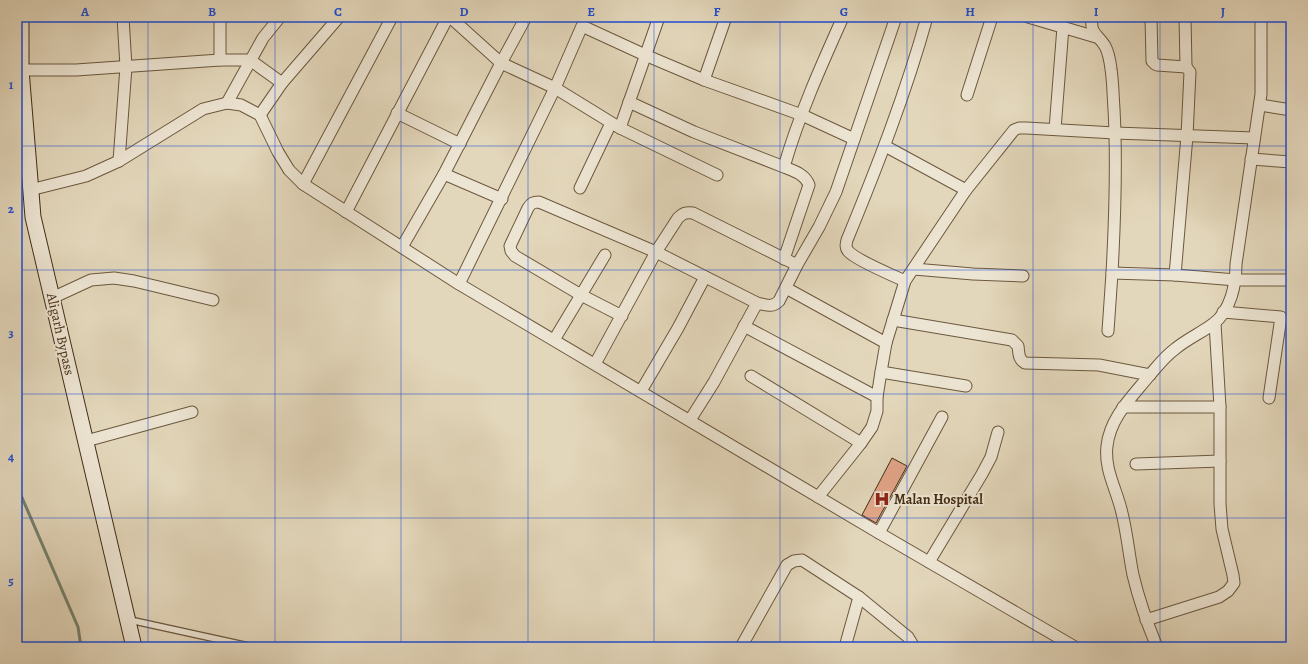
<svg xmlns="http://www.w3.org/2000/svg" width="1308" height="664" font-family="Alegreya,serif">
<style>
.lines{fill:none;stroke-linecap:round;stroke-linejoin:round}
.stream{stroke:#75826f;stroke-width:3}
.building{fill:#e3a689;stroke:#442d15}
.lane-casing{stroke:#6c583e;stroke-width:8}
.street-casing{stroke:#6c583e;stroke-width:13}
.secondary-casing{stroke:#442d15;stroke-width:17}
.lane{stroke:#ede5d3;stroke-width:5.5}
.street{stroke:#ede5d3;stroke-width:11}
.secondary{stroke:#ede5d3;stroke-width:15}
.grid{fill:none;stroke:#1d4ed8;stroke-width:1;stroke-opacity:0.55}
.labels{text-anchor:middle;stroke-width:4;stroke-linejoin:round;paint-order:stroke}
.street-label{font-size:14px;fill:#442d15;stroke:#ede5d3}
.poi-label{font-size:14px;font-weight:bold;fill:#442d15;stroke:#ede5d3;text-anchor:start}
.neatline{fill:none;stroke:#1d4ed8;stroke-width:1.5}
.grid-label{font-size:13px;text-anchor:middle;font-weight:bold;fill:#1d4ed8}
</style>
<rect width="100%" height="100%" fill="#e3d7bb"/>
<filter id="stains"><feTurbulence type="fractalNoise" baseFrequency=".005" numOctaves="4"/><feColorMatrix values="0 0 0 0 .2 0 0 0 0 .09 0 0 0 0 .02 0 0 0 .5 -.17"/></filter>
<radialGradient id="worn" r=".72"><stop offset=".6" stop-color="#630" stop-opacity="0"/><stop offset="1" stop-color="#630" stop-opacity=".3"/></radialGradient>
<g class="lines">
<polyline class="stream" points="17,486 78,627 81,647"/>
</g>
<polygon class="building" points="892,458 907,466 876,523 862,515"/>
<g class="lines">
<defs>
<polyline id="lane" points="130,620 253,647"/>
<g id="street">
<polyline points="450,17 501,63 555,88 620,128 717,175"/>
<polyline points="1028,17 1096,37"/>
<path d="M1092,17C1090,35 1097,33 1105,46C1109,53 1110,61 1111,69C1113,82 1113,96 1114,109C1117,164 1115,218 1112,273"/>
<polyline points="1151,17 1152,61 1155,64 1157,65 1186,67 1190,72 1187,136 1175,275"/>
<polyline points="1185,17 1186,67"/>
<polyline points="220,60 220,17"/>
<polyline points="21,70 76,70 220,60 250,60 282,83"/>
<polyline points="704,80 726,17"/>
<polyline points="967,95 992,17"/>
<polyline points="629,102 694,132 784,167"/>
<polyline points="227,103 263,38 280,17"/>
<polyline points="1260,105 1291,110"/>
<polyline points="397,113 460,144"/>
<polyline points="260,115 282,83 339,17"/>
<polyline points="620,128 659,17"/>
<polyline points="1055,129 1063,27"/>
<polyline points="885,146 966,190"/>
<polyline points="1251,159 1291,162"/>
<polyline points="119,161 126,67 123,17"/>
<polyline points="444,174 502,199"/>
<polyline points="303,184 392,17"/>
<polyline points="580,188 611,123"/>
<polyline points="30,190 86,176 119,161 203,109 227,103 241,105 260,115 278,152 289,170 303,184 459,284 879,533 1075,647"/>
<polyline points="346,212 448,17"/>
<polyline points="402,247 444,174 501,63 526,17"/>
<path d="M784,259L809,185C805,174 794,171 784,167C799,115 821,66 843,17"/>
<path d="M797,265L693,213C686,212 683,213 678,218L656,252L757,303C766,305 772,308 779,301L797,265L819,227L836,192L896,17"/>
<polyline points="914,269 973,274 1023,276"/>
<path d="M905,281C892,275 858,261 849,252C845,248 846,244 847,240C877,167 906,93 927,17"/>
<polyline points="459,284 555,88 582,26 645,55 704,80 802,115 854,139"/>
<polyline points="786,288 886,343"/>
<polyline points="52,298 91,280 114,278 134,281 213,300"/>
<polyline points="1223,312 1281,317 1269,398"/>
<path d="M893,320L1012,340L1018,346C1019,353 1018,359 1025,363L1099,365L1150,375"/>
<polyline points="744,326 877,397"/>
<polyline points="1108,331 1112,273 1175,275 1236,280 1291,280"/>
<polyline points="554,340 605,255"/>
<path d="M595,364L656,252L539,202C533,202 531,203 528,208L510,246L511,251L515,256L581,295L622,316"/>
<polyline points="881,372 966,386"/>
<polyline points="751,376 861,443"/>
<polyline points="641,391 678,328 705,277"/>
<polyline points="1123,407 1220,407"/>
<polyline points="690,420 714,382 757,303"/>
<polyline points="86,441 192,412"/>
<polyline points="1136,464 1220,461"/>
<polyline points="818,497 861,443 872,427 877,411 877,397 881,372 886,343 905,281 966,190 1014,130 1019,128 1026,128 1115,133 1254,138"/>
<polyline points="879,533 942,417"/>
<polyline points="929,562 982,474 991,457 998,432"/>
<polyline points="859,597 908,637 914,647"/>
<polyline points="1146,620 1219,597 1228,591 1234,583 1233,575 1222,529 1220,504 1220,407 1215,323"/>
<polyline points="741,647 787,565 794,561 802,560 859,597 845,647"/>
<path d="M1157,647C1147,623 1139,600 1133,575C1129,555 1127,533 1122,513C1117,490 1104,470 1107,446C1110,418 1131,398 1148,377C1157,367 1164,357 1175,349C1187,339 1201,333 1213,324C1231,311 1236,284 1236,264L1261,94V17"/>
</g>
<polyline id="secondary" points="21,17 21,70 33,217 134,647"/>
</defs>
<use href="#lane" class="lane-casing"/>
<use href="#street" class="street-casing"/>
<use href="#secondary" class="secondary-casing"/>
<use href="#lane" class="lane"/>
<use href="#street" class="street"/>
<use href="#secondary" class="secondary"/>
</g>
<path class="grid" d="M148,17V647M275,17V647M401,17V647M528,17V647M654,17V647M780,17V647M907,17V647M1033,17V647M1160,17V647M17,146H1291M17,270H1291M17,394H1291M17,518H1291"/>
<defs>
<symbol id="hospital-bare" viewBox="-9 -9 18 18"><path d="M-5-5h3v3.5h4V-5h3V5h-3V1.5h-4V5h-3Z" fill="#8f2418" stroke="#ede5d3" stroke-width="2.5" paint-order="stroke"/></symbol>
</defs>
<g fill-rule="evenodd">
<use href="#hospital-bare" x="871" y="488" width="22" height="22"/>
</g>
<g class="labels">
<g class="street-label">
<text transform="translate(61 334) rotate(77)" y="5">Aligarh Bypass</text>
</g>
<g class="poi-label">
<text x="894" y="504">Malan Hospital</text>
</g>
</g>
<rect width="1308" height="664" fill="none" stroke="#e3d7bb" stroke-width="44"/>
<rect x="22" y="22" width="1264" height="620" class="neatline"/>
<g class="grid-label">
<text x="85" y="16">A</text>
<text x="212" y="16">B</text>
<text x="338" y="16">C</text>
<text x="464" y="16">D</text>
<text x="591" y="16">E</text>
<text x="717" y="16">F</text>
<text x="844" y="16">G</text>
<text x="970" y="16">H</text>
<text x="1096" y="16">I</text>
<text x="1223" y="16">J</text>
<text x="11" y="89">1</text>
<text x="11" y="213">2</text>
<text x="11" y="337">3</text>
<text x="11" y="461">4</text>
<text x="11" y="585">5</text>
</g>
<rect width="100%" height="100%" filter="url(#stains)"/>
<rect width="100%" height="100%" fill="url(#worn)"/>
</svg>
